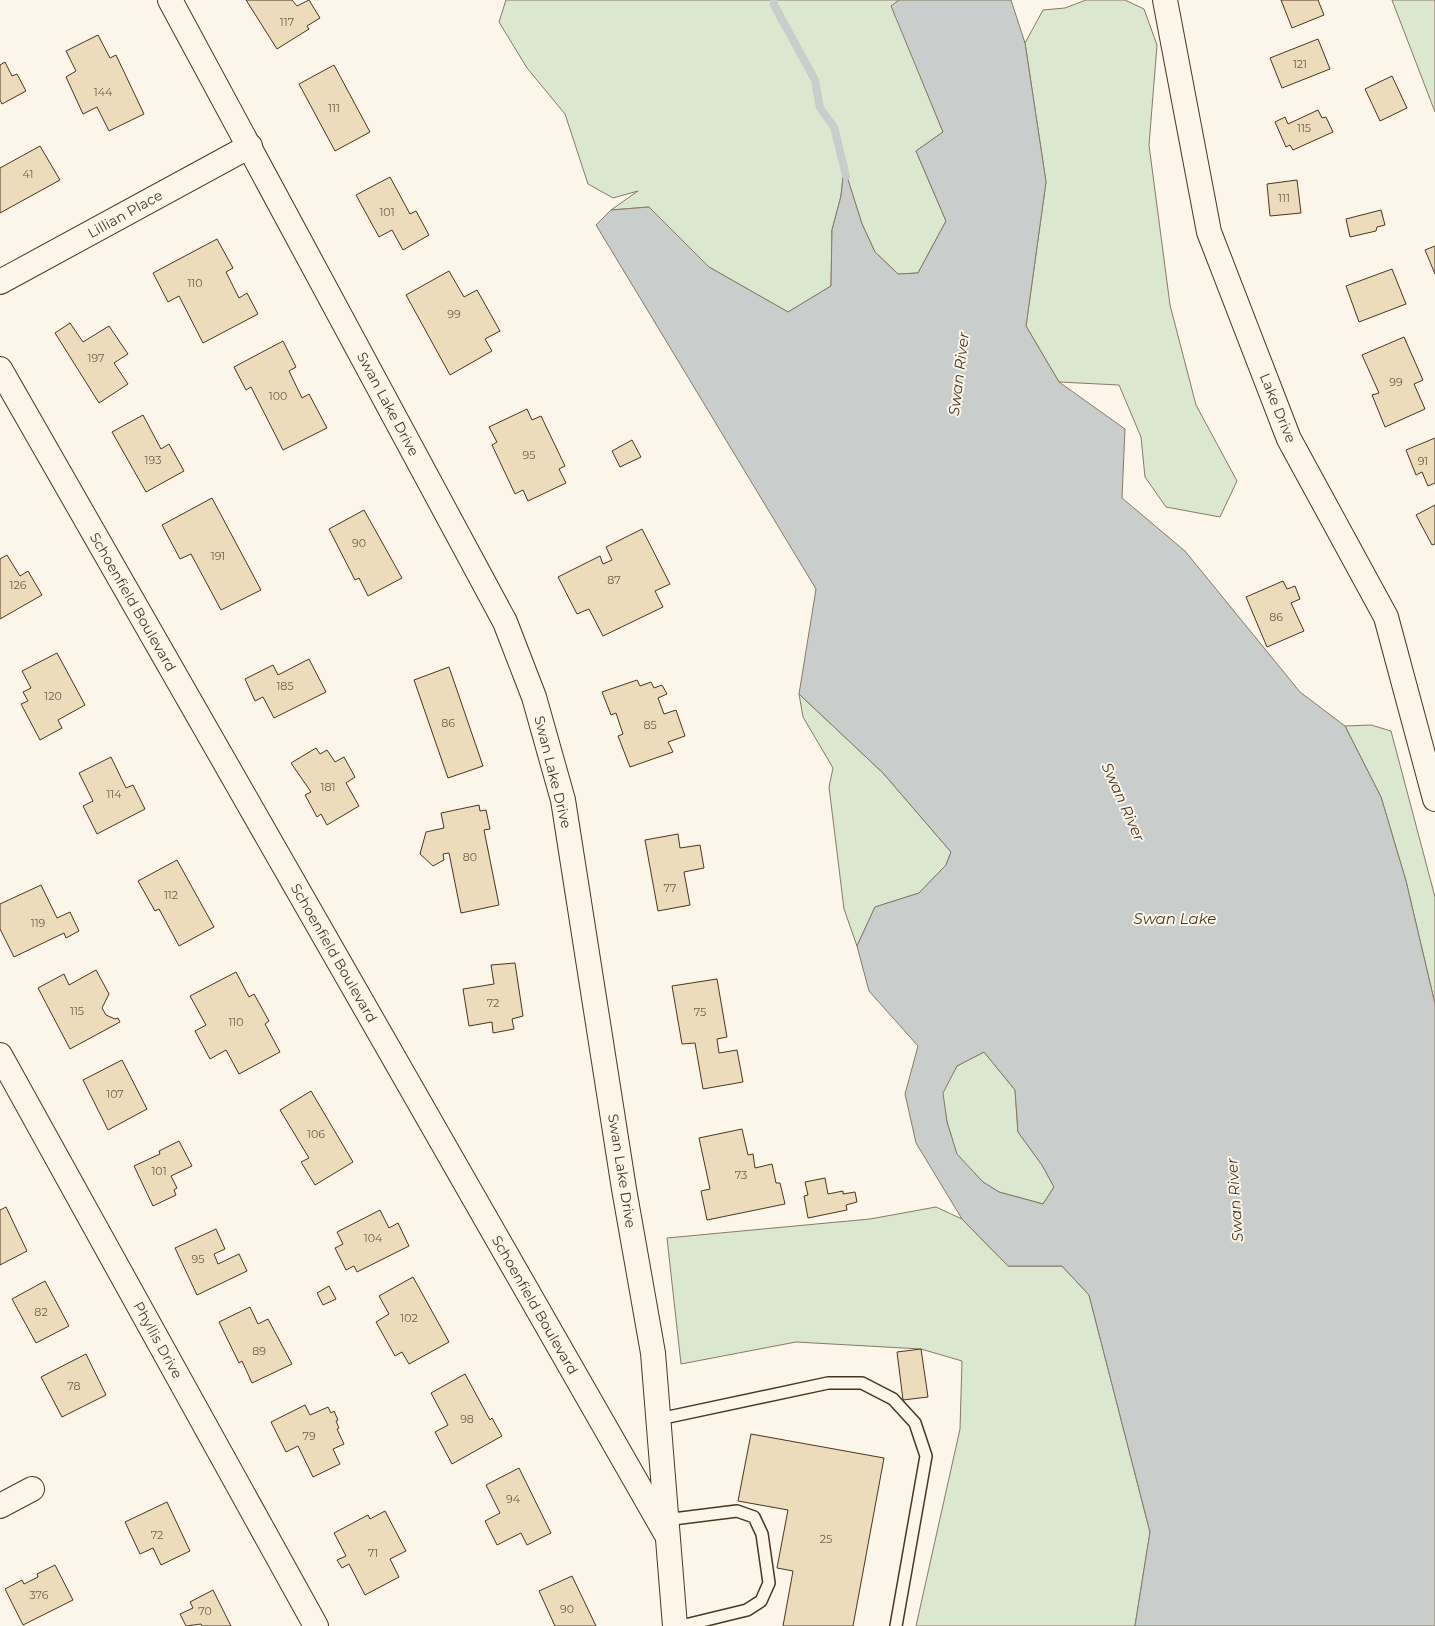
<svg xmlns="http://www.w3.org/2000/svg" width="1435" height="1626" font-family="Montserrat,sans-serif">
<style>
.green{fill:#dce7d0;stroke:#887966}
.water{fill:#c9cecd;stroke:#887966;fill-rule:evenodd}
.lines{fill:none;stroke-linecap:round;stroke-linejoin:round}
.stream{stroke:#c9cecd;stroke-width:8}
.building{fill:#ecdcbc;stroke:#4a3520}
.service-casing{stroke:#4a3520;stroke-width:14}
.minor-casing{stroke:#4a3520;stroke-width:26}
.service{stroke:#fbf6e9;stroke-width:11}
.minor{stroke:#fbf6e9;stroke-width:24}
.labels{text-anchor:middle;stroke-width:4;stroke-linejoin:round;paint-order:stroke}
.number-label{font-size:11px;fill:#725f47}
.street-label{font-size:14px;fill:#4a3520;stroke:#fbf6e9}
.water-label{font-size:15px;font-style:italic;fill:#4a3520;stroke:#fbf6e9}
</style>
<rect width="100%" height="100%" fill="#fbf6e9"/>
<g class="green">
<polygon points="506,0 899,0 892,6 943,132 916,151 946,221 918,273 898,274 875,252 862,224 844,168 841,196 832,230 831,286 788,312 709,267 649,207 611,210 638,191 613,198 588,184 565,114 527,68 499,22"/>
<polygon points="1086,0 1125,0 1144,9 1157,45 1149,145 1170,305 1196,405 1237,481 1220,517 1166,507 1145,477 1141,437 1119,385 1059,382 1026,326 1046,182 1025,43 1043,10 1065,8"/>
<polygon points="1392,0 1435,0 1435,112"/>
<polygon points="799,694 883,773 951,852 946,865 919,893 875,907 857,946 844,909 829,787 833,768 803,717"/>
<polygon points="1371,725 1391,731 1435,897 1435,1004 1406,881 1381,797 1345,726"/>
<polygon points="984,1052 1015,1090 1018,1132 1042,1165 1054,1187 1043,1204 999,1192 983,1182 957,1155 947,1122 942,1093 957,1066"/>
<polygon points="936,1207 962,1219 1008,1266 1062,1266 1089,1295 1150,1532 1135,1626 916,1626 960,1429 962,1361 921,1349 796,1342 681,1364 667,1238 870,1219"/>
</g>
<path class="water" d="M899,0H1011L1025,43L1046,182L1026,326L1059,382L1125,429L1122,498L1185,551L1300,692L1345,726L1381,797L1406,881L1435,1004V1626H1135L1150,1532L1089,1295L1062,1266H1008L962,1219L916,1143L905,1094L918,1046L869,991L857,946L875,907L919,893L946,865L951,852L883,773L799,694L816,589L596,225L611,210L649,207L709,267L788,312L831,286L832,230L841,196L844,167L862,224L875,252L898,274L918,273L946,221L916,151L943,132L891,6ZM984,1052L1015,1090L1018,1132L1042,1165L1054,1187L1043,1204L999,1192L983,1182L957,1154L947,1122L943,1093L957,1066Z"/>
<g class="lines">
<polyline class="stream" points="774,0 774,5 815,80 820,108 834,127 846,176"/>
</g>
<g class="building">
<polygon points="246,0 292,0 297,6 309,0 320,18 307,26 309,29 277,49"/>
<polygon points="1281,0 1318,0 1324,15 1292,28"/>
<polygon points="98,35 110,58 116,55 144,114 109,131 97,107 83,114 66,77 76,71 66,51"/>
<polygon points="1318,39 1330,69 1282,88 1270,58"/>
<polygon points="5,62 12,76 17,74 26,91 2,104 0,100 0,65"/>
<polygon points="334,65 370,132 335,151 299,84"/>
<polygon points="1392,76 1407,108 1380,121 1365,89"/>
<polygon points="1318,110 1322,118 1326,117 1333,132 1293,150 1290,145 1286,147 1275,122 1285,117 1288,124"/>
<polygon points="40,146 60,180 0,213 0,168"/>
<polygon points="390,177 410,214 416,211 429,235 403,250 392,230 379,237 356,195"/>
<polygon points="1297,180 1301,213 1270,216 1267,184"/>
<polygon points="1381,210 1385,225 1377,227 1376,231 1350,237 1346,219"/>
<polygon points="217,239 233,268 226,272 239,298 247,293 258,314 203,343 179,296 168,302 153,273"/>
<polygon points="1435,246 1435,274 1425,250"/>
<polygon points="1392,269 1406,304 1359,322 1346,286"/>
<polygon points="449,271 464,297 477,290 500,331 485,339 492,351 450,375 406,295"/>
<polygon points="70,323 83,342 109,326 128,354 114,363 128,384 99,403 55,333"/>
<polygon points="1404,337 1423,380 1414,384 1425,409 1385,427 1372,395 1379,393 1362,355"/>
<polygon points="283,341 296,367 289,371 302,398 309,394 327,428 283,450 251,387 246,390 234,367"/>
<polygon points="527,409 532,420 541,416 565,466 559,469 566,483 528,501 523,490 515,494 492,445 497,442 489,427"/>
<polygon points="143,415 161,449 169,444 184,471 146,492 112,432"/>
<polygon points="1435,438 1435,483 1428,486 1422,472 1416,475 1406,450"/>
<polygon points="632,440 641,457 620,467 612,451"/>
<polygon points="212,498 261,590 221,610 191,554 180,559 162,525"/>
<polygon points="1435,505 1435,544 1432,545 1416,515"/>
<polygon points="364,510 402,578 368,596 359,578 355,580 329,529"/>
<polygon points="642,529 670,584 655,591 663,607 603,636 589,609 577,614 558,577 600,556 603,564 612,560 606,547"/>
<polygon points="7,555 20,576 28,571 42,595 0,619 0,559"/>
<polygon points="1283,581 1287,589 1295,586 1300,599 1291,603 1304,631 1267,647 1246,597"/>
<polygon points="57,653 85,705 58,720 62,728 40,740 21,704 28,701 23,692 31,688 22,671"/>
<polygon points="309,659 326,692 274,718 263,697 255,701 245,679 273,665 278,675"/>
<polygon points="449,667 483,766 448,778 414,680"/>
<polygon points="637,680 640,686 651,682 654,688 662,685 667,694 658,698 664,714 676,710 685,736 668,742 673,752 630,767 618,736 623,734 616,713 611,715 602,692"/>
<polygon points="316,748 320,754 327,750 335,762 344,757 355,777 346,783 359,806 327,825 321,814 317,817 305,795 311,792 291,763"/>
<polygon points="111,757 126,788 133,785 145,809 97,834 83,806 93,801 79,773"/>
<polygon points="479,805 480,811 486,810 490,829 484,830 499,905 461,913 449,853 443,854 444,860 433,866 420,854 426,832 444,828 441,813"/>
<polygon points="678,834 680,848 700,845 704,868 684,872 690,905 658,911 645,840"/>
<polygon points="177,860 214,927 179,946 159,909 155,911 138,881"/>
<polygon points="41,885 57,918 70,912 79,931 66,938 64,933 14,957 0,929 0,904"/>
<polygon points="515,963 523,1016 512,1019 514,1029 493,1033 492,1022 469,1026 463,989 494,984 491,965"/>
<polygon points="96,970 109,994 102,1008 106,1015 115,1019 118,1018 120,1022 70,1049 38,988 64,974 69,985"/>
<polygon points="236,972 249,997 254,994 269,1021 265,1024 280,1052 239,1074 226,1050 210,1059 195,1031 206,1025 190,996"/>
<polygon points="717,979 727,1037 717,1039 719,1053 737,1050 743,1082 703,1089 695,1043 682,1044 672,986"/>
<polygon points="122,1060 147,1109 108,1130 83,1080"/>
<polygon points="311,1091 353,1162 315,1185 301,1162 309,1158 280,1110"/>
<polygon points="742,1129 748,1155 753,1154 755,1168 772,1164 776,1183 780,1183 785,1204 707,1220 701,1191 710,1189 699,1138"/>
<polygon points="179,1141 192,1166 171,1176 177,1188 174,1190 176,1195 153,1206 134,1166 160,1154 159,1151"/>
<polygon points="825,1178 828,1194 843,1191 843,1194 855,1192 857,1202 846,1205 847,1210 808,1218 804,1196 808,1195 805,1182"/>
<polygon points="6,1207 27,1251 0,1265 0,1210"/>
<polygon points="380,1210 389,1228 398,1223 409,1246 357,1272 354,1266 346,1270 335,1248 343,1244 337,1232"/>
<polygon points="216,1229 225,1249 214,1254 218,1264 239,1254 247,1271 197,1295 175,1248"/>
<polygon points="413,1277 449,1342 409,1364 402,1352 395,1356 376,1322 389,1314 379,1296"/>
<polygon points="45,1281 69,1326 36,1343 12,1299"/>
<polygon points="329,1286 336,1299 323,1305 317,1293"/>
<polygon points="250,1307 258,1324 268,1319 292,1364 252,1383 242,1361 239,1363 219,1322"/>
<polygon points="921,1349 928,1397 903,1400 897,1352"/>
<polygon points="86,1354 106,1395 62,1417 41,1377"/>
<polygon points="465,1374 490,1420 492,1418 502,1436 452,1464 435,1432 448,1425 431,1393"/>
<polygon points="305,1405 310,1415 328,1407 331,1413 334,1411 338,1420 336,1421 339,1428 337,1429 344,1444 333,1449 340,1464 313,1477 298,1446 286,1452 271,1422"/>
<polygon points="751,1434 884,1458 853,1626 783,1626 793,1571 777,1568 788,1510 738,1501"/>
<polygon points="519,1468 551,1533 527,1545 521,1533 497,1545 485,1521 500,1513 486,1485"/>
<polygon points="167,1502 190,1551 161,1565 153,1548 140,1554 125,1522"/>
<polygon points="385,1511 406,1551 390,1559 399,1577 365,1595 349,1564 342,1568 337,1560 346,1556 334,1533 368,1515 370,1519"/>
<polygon points="55,1565 73,1600 23,1625 5,1589 22,1580 24,1584 38,1577 37,1574"/>
<polygon points="572,1576 596,1626 555,1626 539,1591"/>
<polygon points="213,1590 231,1626 202,1626 201,1624 186,1626 180,1614 193,1608 190,1602"/>
</g>
<g class="lines">
<defs>
<g id="service">
<polyline points="659,1419 828,1383 862,1383 893,1399 915,1423 926,1456 896,1626"/>
<polyline points="665,1520 737,1511 754,1517 762,1534 769,1583 761,1601 747,1610 681,1626"/>
</g>
<g id="minor">
<polyline points="170,0 505,622 534,697 563,800 624,1189 653,1353 675,1626"/>
<polyline points="1165,0 1209,232 1289,439 1386,617 1435,799"/>
<polyline points="0,282 250,146"/>
<polyline points="0,369 665,1532"/>
<polyline points="0,1055 316,1626"/>
<polyline points="0,1506 32,1489"/>
</g>
</defs>
<use href="#service" class="service-casing"/>
<use href="#minor" class="minor-casing"/>
<use href="#service" class="service"/>
<use href="#minor" class="minor"/>
</g>
<g class="labels">
<g class="number-label">
<text x="287" y="26">117</text>
<text x="1300" y="68">121</text>
<text x="103" y="96">144</text>
<text x="334" y="112">111</text>
<text x="1304" y="132">115</text>
<text x="28" y="178">41</text>
<text x="1284" y="202">111</text>
<text x="387" y="216">101</text>
<text x="195" y="287">110</text>
<text x="454" y="318">99</text>
<text x="96" y="362">197</text>
<text x="1396" y="386">99</text>
<text x="278" y="400">100</text>
<text x="529" y="459">95</text>
<text x="153" y="464">193</text>
<text x="1423" y="465">91</text>
<text x="359" y="547">90</text>
<text x="218" y="560">191</text>
<text x="614" y="584">87</text>
<text x="18" y="589">126</text>
<text x="1276" y="621">86</text>
<text x="285" y="690">185</text>
<text x="53" y="700">120</text>
<text x="448" y="727">86</text>
<text x="650" y="729">85</text>
<text x="328" y="791">181</text>
<text x="114" y="798">114</text>
<text x="470" y="861">80</text>
<text x="670" y="892">77</text>
<text x="171" y="899">112</text>
<text x="38" y="927">119</text>
<text x="493" y="1007">72</text>
<text x="77" y="1015">115</text>
<text x="700" y="1016">75</text>
<text x="236" y="1026">110</text>
<text x="115" y="1098">107</text>
<text x="316" y="1138">106</text>
<text x="159" y="1175">101</text>
<text x="741" y="1179">73</text>
<text x="373" y="1242">104</text>
<text x="198" y="1263">95</text>
<text x="41" y="1316">82</text>
<text x="409" y="1322">102</text>
<text x="259" y="1355">89</text>
<text x="74" y="1390">78</text>
<text x="467" y="1423">98</text>
<text x="309" y="1440">79</text>
<text x="513" y="1503">94</text>
<text x="157" y="1539">72</text>
<text x="826" y="1543">25</text>
<text x="373" y="1557">71</text>
<text x="39" y="1599">376</text>
<text x="567" y="1613">90</text>
<text x="205" y="1615">70</text>
</g>
<g class="street-label">
<text transform="translate(125 214) rotate(-29)" y="5">Lillian Place</text>
<text transform="translate(388 404) rotate(62)" y="5">Swan Lake Drive</text>
<text transform="translate(1278 408) rotate(68)" y="5">Lake Drive</text>
<text transform="translate(133 602) rotate(60)" y="5">Schoenfield Boulevard</text>
<text transform="translate(553 772) rotate(76)" y="5">Swan Lake Drive</text>
<text transform="translate(334 953) rotate(60)" y="5">Schoenfield Boulevard</text>
<text transform="translate(622 1171) rotate(81)" y="5">Swan Lake Drive</text>
<text transform="translate(535 1305) rotate(60)" y="5">Schoenfield Boulevard</text>
<text transform="translate(158 1340) rotate(61)" y="5">Phyllis Drive</text>
</g>
<g class="water-label">
<text transform="translate(959 374) rotate(-83)" y="5">Swan River</text>
<text transform="translate(1123 802) rotate(66)" y="5">Swan River</text>
<text x="1175" y="924">Swan Lake</text>
<text transform="translate(1235 1200) rotate(-94)" y="5">Swan River</text>
</g>
</g>
</svg>
